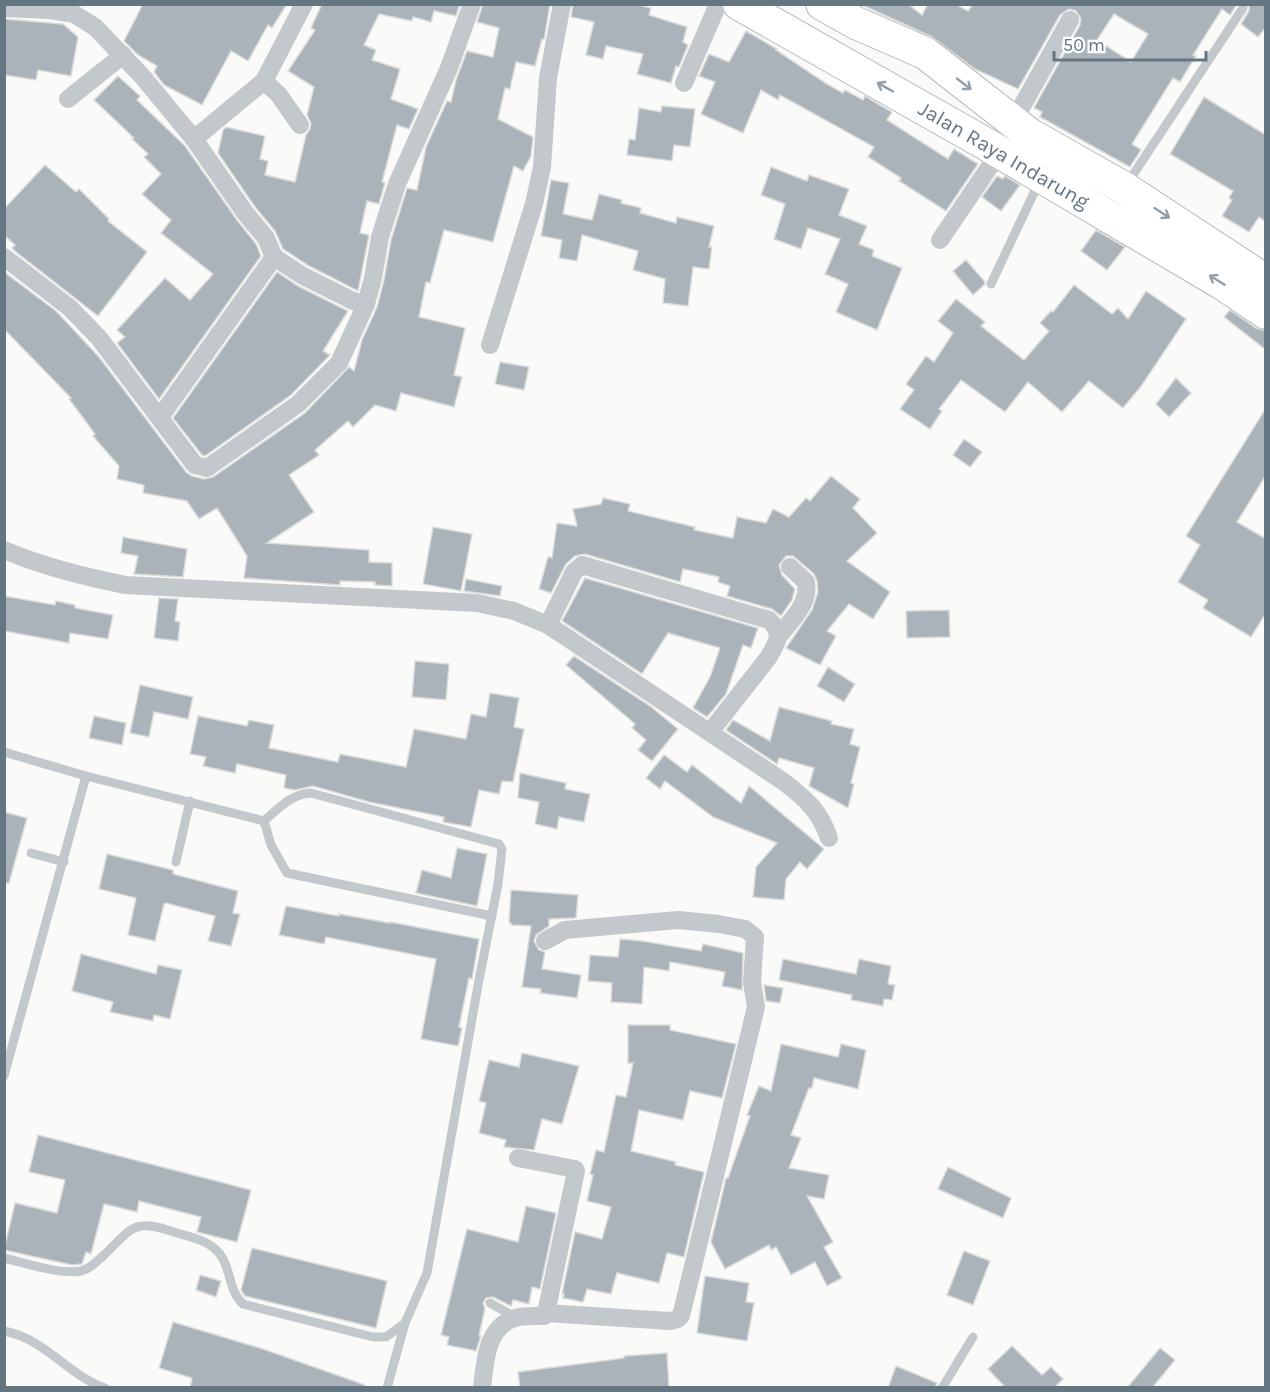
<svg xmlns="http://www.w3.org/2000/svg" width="1270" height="1392" font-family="Karla,sans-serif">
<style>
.building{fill:#aab3b9;stroke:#dcdcda;stroke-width:1.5;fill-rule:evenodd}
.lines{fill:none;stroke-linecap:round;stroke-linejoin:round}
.trunk-casing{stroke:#b4b9bd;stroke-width:34}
.service{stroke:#c3c8cc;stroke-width:9}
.minor{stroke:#c3c8cc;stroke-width:18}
.trunk{stroke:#fff;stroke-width:32}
.oneway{stroke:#939fa8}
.labels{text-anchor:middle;stroke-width:6;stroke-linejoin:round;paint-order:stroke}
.street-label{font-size:21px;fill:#657683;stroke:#fff}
</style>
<rect width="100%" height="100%" fill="#fafaf8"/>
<g class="building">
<polygon points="143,4 287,4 272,28 268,25 248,61 231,51 202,105 164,85 154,72 157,66 138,55 124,41"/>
<polygon points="322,4 460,4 456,16 434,11 431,22 413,17 412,21 379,14 364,45 376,50 372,60 400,69 391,99 418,109 409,129 397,125 382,182 385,183 379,204 367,201 360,233 369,235 358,291 309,266 283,249 275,231 255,207 218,153 223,130 226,127 265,136 260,159 268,161 265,175 295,182 306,135 310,129 311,123 307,115 314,87 288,71 315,30 311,28"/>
<polygon points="483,4 550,4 544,40 542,39 535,66 516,62 510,89 505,88 498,119 533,137 531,156 523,171 514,166 493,242 444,230 430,283 426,282 419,317 465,328 454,375 462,377 454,407 401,393 396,411 375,405 353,427 348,421 315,450 319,455 289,475 314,512 267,543 369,550 369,562 392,563 392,586 375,585 375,582 340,581 340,585 244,578 247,556 217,508 199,519 187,501 143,493 144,485 117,479 119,466 93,436 95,434 69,399 71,398 4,329 4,272 56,311 99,357 186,472 192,476 204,479 213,477 305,413 349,367 354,371 362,340 377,307 384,280 391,240 407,188 417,190 426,147 447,101 451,102 456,80 467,51 493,57 499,28 477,22"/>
<polygon points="573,4 634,4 651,8 649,15 687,27 683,42 688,45 679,67 676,66 671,83 637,74 643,54 606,46 603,59 586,55 594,22 571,17"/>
<path d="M860,4H908L922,15L928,4H955L968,11L973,4H1237L1230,15L1222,9L1193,55L1196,56L1180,82L1173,78L1132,144L1141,150L1130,167L1040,117L1042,112L1034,108L1080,25L1081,19L1076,11L1069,9L1060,15L1018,89L975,69L932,37ZM1114,14L1148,34L1131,62L1097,40Z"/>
<polygon points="1249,4 1266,4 1266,27 1258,37 1241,24 1249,11"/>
<polygon points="4,19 63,24 78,37 71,76 38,70 36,80 4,75"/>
<polygon points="746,31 777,49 776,50 827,84 843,93 845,90 863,100 865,96 892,112 887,120 948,159 954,149 978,164 946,211 899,181 901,178 868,157 874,147 780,95 778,100 761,90 743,133 701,114 715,82 699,76 709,54 729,62"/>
<polygon points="118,76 140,96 137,100 185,146 237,220 256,244 261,256 159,399 117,343 125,337 117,330 165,278 190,300 213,274 161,233 171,220 142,194 161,174 144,157 148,154 132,139 134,138 94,100"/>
<polygon points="1204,97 1266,135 1266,222 1259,217 1249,232 1222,216 1232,200 1229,198 1233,191 1170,154"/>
<polygon points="662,106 695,109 690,147 674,145 672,161 627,155 629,139 635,140 639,108 661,112"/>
<polygon points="45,165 76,192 79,189 109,219 108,221 147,252 98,316 16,252 12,248 15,245 4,235 4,209"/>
<polygon points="771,167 807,181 809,175 849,189 839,215 867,226 859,244 874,250 872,256 902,268 877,330 836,312 848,284 825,274 840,239 808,228 801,249 774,239 785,204 761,195"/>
<polygon points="997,176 1003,179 1005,176 1020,185 1001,211 982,197"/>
<polygon points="551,180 569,183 563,214 592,220 599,194 622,200 621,203 641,208 640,213 676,223 677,217 714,226 709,247 712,247 709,269 693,267 688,306 663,303 665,279 633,270 638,251 582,235 577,261 559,258 562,240 541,236"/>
<polygon points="1096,230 1125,247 1107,270 1081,251"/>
<polygon points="966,260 985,282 984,285 973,295 953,271"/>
<polygon points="277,272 298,286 348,311 323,351 330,355 291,395 205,456 202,455 173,418"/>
<polygon points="1074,285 1112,314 1118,308 1128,319 1146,291 1186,319 1142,385 1123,408 1089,381 1062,412 1028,382 1005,412 961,380 939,409 942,411 930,429 900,409 914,390 906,384 926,356 934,362 953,333 938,321 956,299 985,322 981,326 1024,360 1049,331 1040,323 1051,311 1053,312"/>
<polygon points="1230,310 1256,328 1266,331 1266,350 1224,317"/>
<polygon points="500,362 529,367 524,390 495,384"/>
<polygon points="1176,378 1191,393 1169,417 1156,404"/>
<polygon points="1266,408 1266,475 1237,522 1266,539 1266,613 1251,637 1203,608 1208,600 1178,582 1200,545 1186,536"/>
<polygon points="964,439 982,452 970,467 953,455"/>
<polygon points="831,476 860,499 853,508 877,533 847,561 890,592 873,619 849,604 827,631 836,636 820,665 786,648 812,610 818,592 817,581 814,574 793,556 786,556 779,565 782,575 795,589 792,600 781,616 772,609 727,596 730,586 718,582 719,577 683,569 680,582 585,554 575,556 566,564 551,593 539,589 548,557 552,558 557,523 577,526 573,509 601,504 603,498 630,504 628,511 695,527 694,530 733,538 737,517 766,523 773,509 789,517 806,498 810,501"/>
<polygon points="433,527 472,534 461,591 423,584"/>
<polygon points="123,537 187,549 183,577 134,574 138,556 121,553"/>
<polygon points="585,578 758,628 751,648 743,645 726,694 707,717 693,708 710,677 720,648 668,633 642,674 562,621"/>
<polygon points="466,579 502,586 500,596 464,591"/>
<polygon points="4,596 55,605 56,601 75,605 75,608 113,615 108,639 70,633 69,643 4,631"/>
<polygon points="159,598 178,599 175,621 180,622 178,641 154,638"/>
<polygon points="949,610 950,637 907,638 906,611"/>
<polygon points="574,656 650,706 678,729 652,761 638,750 646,740 632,728 635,724 566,665"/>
<polygon points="415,661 449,664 446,700 412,697"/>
<polygon points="828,667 855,684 844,702 817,686"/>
<polygon points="140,685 193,697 188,719 154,712 149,737 130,733"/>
<polygon points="490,693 519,698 514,727 524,729 513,782 502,781 499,794 479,790 471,827 443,822 444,817 369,802 313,786 295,790 284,788 286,775 237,764 235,773 203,766 206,757 190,754 198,716 247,726 249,720 274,725 269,748 338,762 340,754 406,767 414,729 466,739 471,714 486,717"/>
<polygon points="779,707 832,721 831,724 854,729 850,744 860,747 851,783 854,784 848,808 809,786 814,768 779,758 777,764 726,730 733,720 770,741"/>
<polygon points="94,716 126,723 122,745 89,738"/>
<polygon points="664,755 687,772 692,765 741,803 749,786 824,849 807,869 800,862 786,879 784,900 753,897 756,867 777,843 713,817 665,781 660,789 646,778"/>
<polygon points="520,773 566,783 565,789 590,794 584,822 559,817 557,829 535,824 539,802 518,798"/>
<polygon points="4,812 27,818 9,883 4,883"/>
<polygon points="457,848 487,854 477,906 416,893 422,870 451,878"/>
<polygon points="107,854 173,870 173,874 238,891 233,913 240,914 231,946 208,941 215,916 166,903 164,904 155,941 128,935 136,898 99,889"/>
<polygon points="511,890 578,895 576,918 549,919 549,926 536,935 534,941 539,950 545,952 542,969 581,975 577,998 540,993 541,989 522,987 531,926 511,925 511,923 509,922"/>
<polygon points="286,906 339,916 339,914 390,923 390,922 479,939 472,979 469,978 459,1027 462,1028 458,1046 421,1039 436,959 326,937 324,944 279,935"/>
<polygon points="620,939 642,941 701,951 703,944 743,953 742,990 722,986 725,972 670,962 669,971 644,967 642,1004 611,1002 612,983 588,981 590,955 618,957"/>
<polygon points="81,954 156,974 158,965 182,970 170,1019 154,1015 153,1021 110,1012 113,1002 72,991"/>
<polygon points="783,959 856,974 859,959 891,966 888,984 895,985 892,1000 884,999 883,1006 851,1000 852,995 779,980"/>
<polygon points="764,985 783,988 780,1003 766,1001"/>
<polygon points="628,1025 670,1025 670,1030 736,1044 722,1098 690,1091 683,1120 639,1110 631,1151 676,1162 675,1165 704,1172 684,1257 667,1253 659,1283 617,1273 611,1294 587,1289 583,1302 563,1298 564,1294 562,1294 575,1232 602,1239 611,1207 587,1201 593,1175 590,1174 596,1150 604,1152 616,1095 626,1097 633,1063 628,1063"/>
<polygon points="781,1044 838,1057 841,1044 866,1050 858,1089 814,1078 812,1088 809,1088 791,1135 801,1138 789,1168 829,1175 824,1199 807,1196 833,1242 824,1247 842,1278 827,1286 815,1262 791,1275 776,1247 771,1250 769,1245 725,1269 711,1242 726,1178 728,1178 750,1116 747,1115 759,1086 771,1091"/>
<polygon points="522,1053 579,1066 562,1124 542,1119 534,1150 504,1147 506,1140 479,1133 486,1103 479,1101 489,1060 519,1067"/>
<polygon points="38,1135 251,1190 237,1242 197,1232 201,1217 139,1201 137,1212 104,1204 91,1254 86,1252 82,1264 72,1265 4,1250 15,1203 57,1213 65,1180 29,1172"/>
<polygon points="948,1167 1011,1198 1003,1218 938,1189"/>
<polygon points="526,1206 556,1213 540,1289 532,1287 529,1304 513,1300 511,1306 493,1297 486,1298 483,1303 485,1308 479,1336 481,1336 476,1351 447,1345 449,1337 441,1335 467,1229 518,1242"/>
<polygon points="252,1248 387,1281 376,1328 245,1296 241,1290"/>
<polygon points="964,1251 990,1261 973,1305 947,1295"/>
<polygon points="200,1275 221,1281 216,1297 196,1290"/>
<polygon points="705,1276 749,1283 746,1302 754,1303 747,1341 697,1333"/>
<polygon points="173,1322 263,1349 365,1385 364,1388 190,1388 192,1378 159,1368"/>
<polygon points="1012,1346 1042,1375 1051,1367 1063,1379 1054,1388 1006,1388 988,1369"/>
<polygon points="1160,1348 1175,1360 1152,1388 1127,1388"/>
<polygon points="667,1353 669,1388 520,1388 518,1372 624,1358 624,1356"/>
<polygon points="896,1366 937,1383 935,1388 888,1388"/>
</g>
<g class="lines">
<defs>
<g id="trunk">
<polyline points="739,4 979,140 1223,284 1266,313"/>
<polyline points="822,4 856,23 925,53 1029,134 1124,188 1266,281"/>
</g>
</defs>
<use href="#trunk" class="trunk-casing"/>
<g class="service">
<polyline points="1127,184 1243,8"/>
<polyline points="991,284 1039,182"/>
<polyline points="4,752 86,776 264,821 271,845 287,873 492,916"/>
<polyline points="31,853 64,862"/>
<polyline points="176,862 190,801"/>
<polyline points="4,1076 86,776"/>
<path d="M4,1258C26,1263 60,1275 81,1271C90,1269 96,1262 103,1256C134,1226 134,1218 177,1233C190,1237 205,1240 215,1249C232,1263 227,1290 243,1304L373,1337H386L405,1323L427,1273L478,985L498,884L502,849L499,844L311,793C291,794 279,808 264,821"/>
<polyline points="490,1303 515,1317"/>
<path d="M4,1331C46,1339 67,1375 105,1388"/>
<polyline points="387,1388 405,1323"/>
<polyline points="942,1388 973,1337"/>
</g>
<g class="minor">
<polyline points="4,8 50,10 74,14 95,27 142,76 194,139 246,214 266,238 274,257 303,276 353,301 366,304 373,278 380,237 397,184 449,68 472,4"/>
<polyline points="264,81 279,95 300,125"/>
<polyline points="684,83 718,4"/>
<polyline points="68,99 123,55"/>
<polyline points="194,139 264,81 304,4"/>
<polyline points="940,240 999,153 1013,122 1070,20"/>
<polyline points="4,257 70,308 99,338 195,465 207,468 298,404 339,363 366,304"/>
<polyline points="490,345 534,204 542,167 548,78 562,4"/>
<polyline points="160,417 274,257"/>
<path d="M4,550C44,567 83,576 125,585L477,603L514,611L548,625L784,782C806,799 820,811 829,838"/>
<path d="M548,625L574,572L582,565L769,620C784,634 777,643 768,658L710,732"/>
<path d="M779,636C791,620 810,604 806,582L790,567"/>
<polyline points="545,941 565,930 678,920 719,924 745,929 755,937 752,982 756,1007 681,1316 678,1319 670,1321 546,1313"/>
<path d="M482,1388C485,1362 486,1327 515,1318C523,1315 535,1316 544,1316L546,1313L576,1171L575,1169L518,1158"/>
</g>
<use href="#trunk" class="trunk"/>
</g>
<defs><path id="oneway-shaft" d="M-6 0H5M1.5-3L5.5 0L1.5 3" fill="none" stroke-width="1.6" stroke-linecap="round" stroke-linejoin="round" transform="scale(1.5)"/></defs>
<g class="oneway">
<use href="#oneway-shaft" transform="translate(964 84) rotate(38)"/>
<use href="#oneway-shaft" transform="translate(885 87) rotate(-151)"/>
<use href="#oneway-shaft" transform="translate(1162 213) rotate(33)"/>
<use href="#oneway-shaft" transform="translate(1217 280) rotate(-148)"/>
</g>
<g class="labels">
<g class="street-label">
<text transform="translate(1004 155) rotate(30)" y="7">Jalan Raya Indarung</text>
</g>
</g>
<rect width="1270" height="1392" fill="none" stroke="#657683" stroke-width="12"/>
<path d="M1054 51v9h152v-9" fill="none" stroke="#657683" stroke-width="3"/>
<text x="1063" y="51" font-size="18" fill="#657683" stroke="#ffffff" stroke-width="4.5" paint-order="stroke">50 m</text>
</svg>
